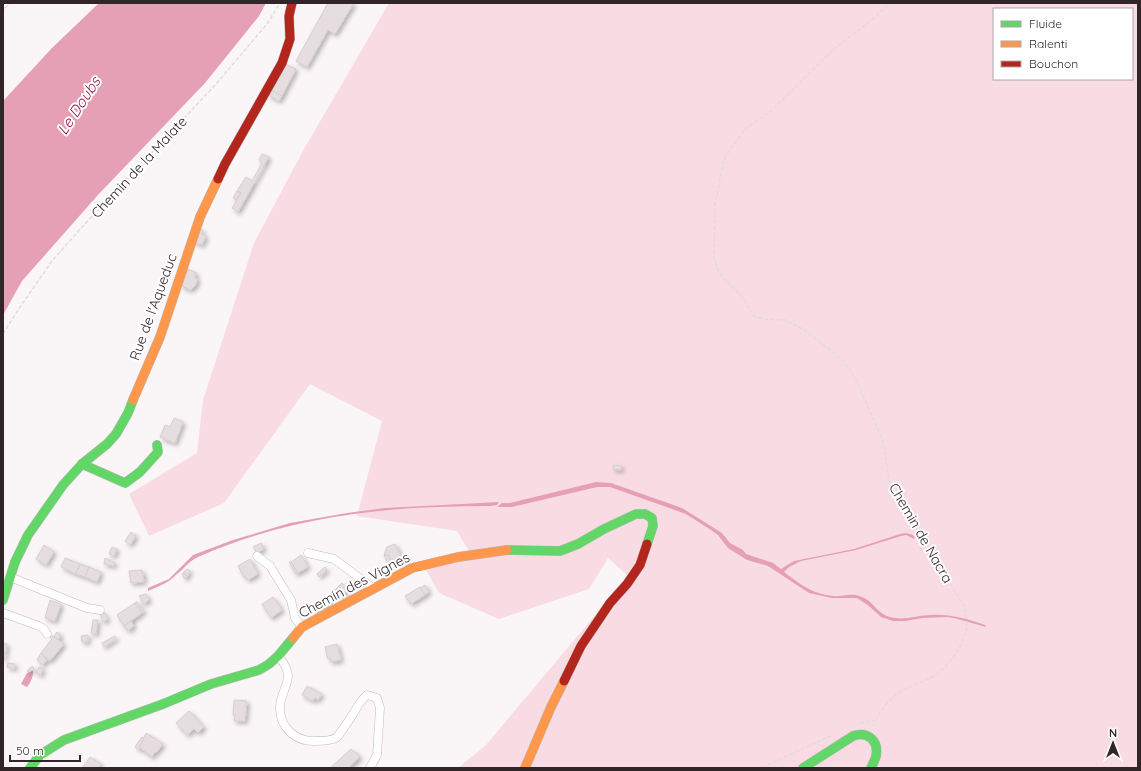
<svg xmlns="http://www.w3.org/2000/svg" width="1141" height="771" font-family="Quicksand,sans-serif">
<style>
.green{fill:#f9dbe3;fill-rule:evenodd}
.water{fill:#e6a0b5}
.building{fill:#e5dddf;stroke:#d6ced0;filter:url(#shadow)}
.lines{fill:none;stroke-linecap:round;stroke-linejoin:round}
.street-casing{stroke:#c2babc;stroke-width:9}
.fast-casing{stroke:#c2babc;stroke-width:10}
.slow-casing{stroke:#c2babc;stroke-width:10}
.jam-casing{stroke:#c2babc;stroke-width:10}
.path{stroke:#e0ddde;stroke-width:1.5;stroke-dasharray:4 2;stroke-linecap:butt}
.street{stroke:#fefefe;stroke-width:8}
.fast{stroke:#63d668;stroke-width:9}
.slow{stroke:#ff974d;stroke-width:9}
.jam{stroke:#b3261e;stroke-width:9}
.labels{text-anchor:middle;stroke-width:4;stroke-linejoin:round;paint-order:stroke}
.street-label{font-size:14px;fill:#312528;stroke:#fff}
.water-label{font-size:15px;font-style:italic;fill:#8e194a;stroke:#fff}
</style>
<defs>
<filter id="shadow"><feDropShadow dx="2.5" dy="2.5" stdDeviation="2" flood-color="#0004"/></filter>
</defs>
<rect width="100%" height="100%" fill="#faf5f7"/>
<path class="green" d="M389,3H1138V768H458L486,745L628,576L608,558L589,589L499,619L439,593L425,568L470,553L457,531L357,516L382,421L310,384L224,503L149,536L129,494L197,453L203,400L254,243L304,149ZM994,9H1132V79H994Z"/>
<g class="water">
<polygon points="99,3 266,3 259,16 205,83 97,196 22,281 3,315 3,101 52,48"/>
<path d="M596,482L611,483L682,508L722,533L730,543L743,550L746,554L773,563L781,569L794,561L854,549L900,534L906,533L913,535L915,538L914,539L906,535L901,536L856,550L801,561L789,567L784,572C798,583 813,594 832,596C843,597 852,592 862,597C875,602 877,616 895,618C906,620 919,615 931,615C950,614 967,619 985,625L986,627L954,618L947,617L923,618L905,621H893L881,617L869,606L857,598H832L809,593L768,566L747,560L728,548L718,535L711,530L686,514L610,487H597L512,507H497L502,503H510Z"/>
<path d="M499,502L497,505L490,506C387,506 294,515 198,557C189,561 185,568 177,574C169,583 159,586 148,591V588L169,579L193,555L233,540L290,523L347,513L385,508Z"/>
<path d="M33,670C33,677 31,682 27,687L21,684L27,673Z"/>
</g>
<g class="building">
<polygon points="328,3 354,3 335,34 328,30 307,67 296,61"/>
<polygon points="285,64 296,69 282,96 271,90"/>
<polygon points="271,90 282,96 279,101 268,95"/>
<polygon points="262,154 269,157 238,212 232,208 241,193 237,191 246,177 252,181 262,163 259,160"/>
<polygon points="237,191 241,193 236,200 233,198"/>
<polygon points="199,229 203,230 201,234 206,236 202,245 193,242"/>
<polygon points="188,269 196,273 195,278 198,279 195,286 191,290 181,286"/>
<polygon points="174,418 183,422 175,443 167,440 165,441 164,438 160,437 165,425 170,427"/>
<polygon points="614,465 621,466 621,470 613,469"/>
<polygon points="131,532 136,536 130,545 125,541"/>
<polygon points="261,543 264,549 257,553 253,547"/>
<polygon points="395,544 401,557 391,562 389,556 384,555 387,547"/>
<polygon points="44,545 54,552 46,565 36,559"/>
<polygon points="112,547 117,549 114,556 109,554"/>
<polygon points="301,555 308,567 298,573 291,562"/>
<polygon points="384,555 389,556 391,562 388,563"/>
<polygon points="65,558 80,564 76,574 61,567"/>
<polygon points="105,558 115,563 114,566 104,564"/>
<polygon points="250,559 258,574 248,580 245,576 244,577 238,566"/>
<polygon points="289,562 291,562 298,573 296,574"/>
<polygon points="80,564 89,567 85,577 76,574"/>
<polygon points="89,567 101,572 97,582 85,577"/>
<polygon points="325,567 327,570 319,577 317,574"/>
<polygon points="187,569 190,571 187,577 184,572"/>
<polygon points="142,570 143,575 145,575 143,576 144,582 131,583 129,571"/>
<polygon points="184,572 187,577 185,579 182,574"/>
<polygon points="342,583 348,590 341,595 336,589"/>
<polygon points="425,585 429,592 425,595 420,588"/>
<polygon points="420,587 425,595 411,604 405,596"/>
<polygon points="336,589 344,599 335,606 332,602 318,613 313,609 317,603"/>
<polygon points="146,594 149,600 144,604 139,596"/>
<polygon points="273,597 282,610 271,618 262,604"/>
<polygon points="50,600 61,604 55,621 45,618"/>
<polygon points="137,602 144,612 142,613 135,603"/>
<polygon points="135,603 142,613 124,626 117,615"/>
<polygon points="104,612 108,619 103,622 100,614"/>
<polygon points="93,620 98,620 96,634 91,633"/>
<polygon points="131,621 134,626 128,631 124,626"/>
<polygon points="57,632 61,635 58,640 54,636"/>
<polygon points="51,635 64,644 50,661 41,653 52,639 50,637"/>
<polygon points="88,635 88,642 82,642 81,636"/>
<polygon points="115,636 116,639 104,647 102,643"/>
<polygon points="3,643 7,644 4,660 3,660"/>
<polygon points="337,644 341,660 331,662 331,658 328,659 325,647"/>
<polygon points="41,653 47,660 43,665 37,660"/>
<polygon points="8,663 15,664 14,669 7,667"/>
<polygon points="32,666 34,668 33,670 28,672 27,671"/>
<polygon points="39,667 43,669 41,675 36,673"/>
<polygon points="307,686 322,694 318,700 315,698 313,701 302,695"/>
<polygon points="234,700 247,701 245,721 234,721 235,715 233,715"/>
<polygon points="189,711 204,727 198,733 194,729 187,735 176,723"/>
<polygon points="146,733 163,744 156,753 155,752 152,757 139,747"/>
<polygon points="142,737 144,739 139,747 140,748 139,750 135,747"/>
<polygon points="351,749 360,757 348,768 330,768"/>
<polygon points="90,757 101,764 98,768 82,768"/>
</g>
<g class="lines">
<defs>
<g id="street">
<polyline points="3,4 4,3"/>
<polyline points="308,553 334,559 373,588"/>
<polyline points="257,556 270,566 291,600 295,618 302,627"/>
<polyline points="10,577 87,608 100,610"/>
<polyline points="3,613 39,626 44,629 47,634"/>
<path d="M278,656C283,662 287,667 288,675C288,686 280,696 280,707C279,727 296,742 315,741C321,741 330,741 336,738C341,734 357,707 362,700L367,695L377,698L380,708L377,755L370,768"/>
</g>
<g id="fast">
<polyline points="82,464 125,483 140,472 158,452 157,445"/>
<polyline points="507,550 560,551 578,544 604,529 636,514 645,514 652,518 653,526 647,544"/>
<polyline points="3,600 15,562 28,535 63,485 82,464 107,444 116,434 128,413 133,400"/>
<polyline points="30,768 40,755 64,740 163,704 211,684 259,670 269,664 278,656 293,638"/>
<path d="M803,768L853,736C867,731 879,740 876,756C875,760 873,764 871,768"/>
</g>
<g id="slow">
<polyline points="133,400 160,337 200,217 218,179"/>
<polyline points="293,638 302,627 412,568 458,557 507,550"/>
<polyline points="525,768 551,707 564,681"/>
</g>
<g id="jam">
<polyline points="218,179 225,164 282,63 290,39 289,16 292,3"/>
<polyline points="564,681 581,646 610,603 627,584 640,565 647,544"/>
</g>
</defs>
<use href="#street" class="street-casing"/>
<use href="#fast" class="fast-casing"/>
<use href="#slow" class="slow-casing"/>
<use href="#jam" class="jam-casing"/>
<g class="path">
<polyline points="3,334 18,310 52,261 84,225 217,83 267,24 280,3"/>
<polyline points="860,723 876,720"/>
<path d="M873,726C877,717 883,707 890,700C901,688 917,685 930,678C946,671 963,647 966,630C968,622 966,614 964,606L890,487L883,441L857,382L849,368L834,353L803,329L785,320L764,319L754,316L741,295L723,278L717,268L714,257L715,203L725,157L746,128L772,110L833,50L874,18L890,3"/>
<polyline points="763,768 771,763 831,736"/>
</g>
<use href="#street" class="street"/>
<use href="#fast" class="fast"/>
<use href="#slow" class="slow"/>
<use href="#jam" class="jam"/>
</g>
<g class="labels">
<g class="street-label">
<text transform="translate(139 167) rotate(-47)" y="5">Chemin de la Malate</text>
<text transform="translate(153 307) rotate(-70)" y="5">Rue de l'Aqueduc</text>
<text transform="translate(921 533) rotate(60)" y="5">Chemin de Nacra</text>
<text transform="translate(354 585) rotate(-28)" y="5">Chemin des Vignes</text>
</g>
<g class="water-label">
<text transform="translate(79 106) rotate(-57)" y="5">Le Doubs</text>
</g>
</g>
<rect width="1141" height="771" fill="none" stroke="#312528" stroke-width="8"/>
<rect x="993" y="8" width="140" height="72" fill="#ffffff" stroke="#ada8a9"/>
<rect x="1001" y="21" width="20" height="6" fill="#63d668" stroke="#ada8a9"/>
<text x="1029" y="28" font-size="12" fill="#312528">Fluide</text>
<rect x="1001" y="41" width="20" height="6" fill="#ff974d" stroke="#ada8a9"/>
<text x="1029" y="48" font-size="12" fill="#312528">Ralenti</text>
<rect x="1001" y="61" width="20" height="6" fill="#b3261e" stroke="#ada8a9"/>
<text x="1029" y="68" font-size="12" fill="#312528">Bouchon</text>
<g transform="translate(1113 743)" stroke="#ffffff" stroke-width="3" paint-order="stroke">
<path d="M0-3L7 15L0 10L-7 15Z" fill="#312528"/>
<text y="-6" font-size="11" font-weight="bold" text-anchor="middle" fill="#312528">N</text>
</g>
<path d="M10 755v6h70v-6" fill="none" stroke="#312528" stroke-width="2"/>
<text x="16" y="755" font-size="12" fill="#312528" stroke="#ffffff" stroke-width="3" paint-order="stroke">50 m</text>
</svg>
